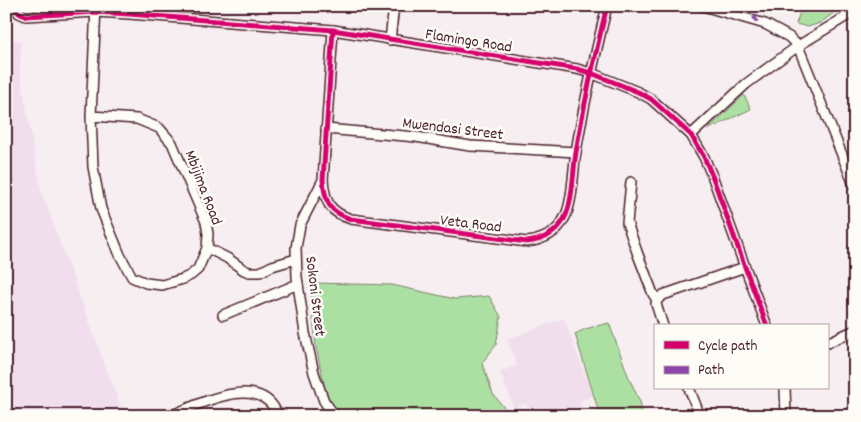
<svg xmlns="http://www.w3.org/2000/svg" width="861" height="422" font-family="Dekko,sans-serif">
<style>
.built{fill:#f0deed}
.green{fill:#ace0a2;stroke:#7b8066}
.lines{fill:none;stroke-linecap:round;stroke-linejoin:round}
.minor-casing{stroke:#4a1f2b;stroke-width:12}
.minor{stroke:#fdfcf7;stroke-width:9}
.quiet{stroke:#8e44ad;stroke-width:4;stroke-dasharray:8 4;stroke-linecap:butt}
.cycleway-casing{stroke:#fdfcf7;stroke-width:8}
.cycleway{stroke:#d6006c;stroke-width:5}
.labels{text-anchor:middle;stroke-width:5;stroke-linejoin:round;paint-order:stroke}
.street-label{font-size:16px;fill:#4a1f2b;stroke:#fdfcf7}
</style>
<rect width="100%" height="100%" fill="#f7eef2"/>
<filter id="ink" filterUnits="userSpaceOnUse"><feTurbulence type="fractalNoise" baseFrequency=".02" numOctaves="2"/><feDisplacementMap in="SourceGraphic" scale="10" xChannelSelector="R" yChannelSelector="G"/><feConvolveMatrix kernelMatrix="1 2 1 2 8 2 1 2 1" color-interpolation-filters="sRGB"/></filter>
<g filter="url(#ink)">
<g class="built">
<polygon points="6,39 21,41 20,72 41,191 124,416 6,416"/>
<polygon points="564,318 593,396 580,401 585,416 531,416 526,403 514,408 500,372 517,365 507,339"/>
</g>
<g class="green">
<polygon points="802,6 843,6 820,23 808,27 796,24"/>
<polygon points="744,95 751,109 707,130"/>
<polygon points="314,283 392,285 455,299 489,296 501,317 496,345 482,363 493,394 511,416 333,416 328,403 316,347 311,298"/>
<polygon points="609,323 629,378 640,402 643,416 600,416 575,334 585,329"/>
</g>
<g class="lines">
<defs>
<g id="minor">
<polyline points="14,6 19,13 26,16 96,12 129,14 333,30 577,69 591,73 638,92 651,99 691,135 704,157 713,178 745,267 767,326"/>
<polyline points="703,6 765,24 789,37 798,46 855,187"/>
<path d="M333,30L323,180C325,202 329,212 351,219L527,242C543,240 556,234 564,219C573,204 573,170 576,152C584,103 595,55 607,6"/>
<polyline points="390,40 394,6"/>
<polyline points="91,116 137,119 159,128 172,143 206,222 208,234 207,248 198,269 191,275 183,279 162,285 146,283 132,277 120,255 101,209 93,167 91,116 96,6"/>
<polyline points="326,129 416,137 470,146 576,152"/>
<polyline points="691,135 746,84 798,46 855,11"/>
<polyline points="323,180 300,225 296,248 297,277 305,333 314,373 324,401 335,416"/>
<polyline points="631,182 627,223 637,252 653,294 657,300"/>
<polyline points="207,248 227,258 244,270 249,272 260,272 272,266 296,259"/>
<polyline points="223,315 298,284"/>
<polyline points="663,326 656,304 657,300 663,295 745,267"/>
<polyline points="827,343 855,330"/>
<polyline points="689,388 700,416"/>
<polyline points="785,388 786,416"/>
<path d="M170,416C199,404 262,371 278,416"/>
</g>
</defs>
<use href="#minor" class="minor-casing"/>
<use href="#minor" class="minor"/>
<polyline class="quiet" points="748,6 757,22"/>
<defs>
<g id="cycleway">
<polyline points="14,6 19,13 26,16 96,12 129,14 333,30 577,69 591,73 638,92 651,99 691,135 704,157 713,178 745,267 767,326"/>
<path d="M333,30L323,180C325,202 329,212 351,219L527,242C543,240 556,234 564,219C573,204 573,170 576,152C584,103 595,55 607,6"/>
</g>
</defs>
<use href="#cycleway" class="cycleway-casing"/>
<use href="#cycleway" class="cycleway"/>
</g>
</g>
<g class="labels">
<g class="street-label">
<text transform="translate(469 39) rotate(9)" y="6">Flamingo Road</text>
<text transform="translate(453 127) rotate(7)" y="6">Mwendasi Street</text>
<text transform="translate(205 187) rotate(69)" y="6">Mbijima Road</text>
<text transform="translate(471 222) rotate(7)" y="6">Veta Road</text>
<text transform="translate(317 296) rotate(83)" y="6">Sokoni Street</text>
</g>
</g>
<rect width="861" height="422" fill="none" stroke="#fdfcf7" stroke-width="25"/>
<rect x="12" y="12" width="836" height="397" fill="none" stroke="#4a1f2b" stroke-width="2" filter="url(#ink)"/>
<rect x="654" y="324" width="175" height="65" fill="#fdfcf7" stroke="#b5a4a5"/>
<rect x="664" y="341" width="25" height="8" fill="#d6006c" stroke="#b5a4a5"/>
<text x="698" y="350" font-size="15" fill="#4a1f2b">Cycle path</text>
<rect x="664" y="366" width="25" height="8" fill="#8e44ad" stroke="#b5a4a5"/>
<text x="698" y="374" font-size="15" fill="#4a1f2b">Path</text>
</svg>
